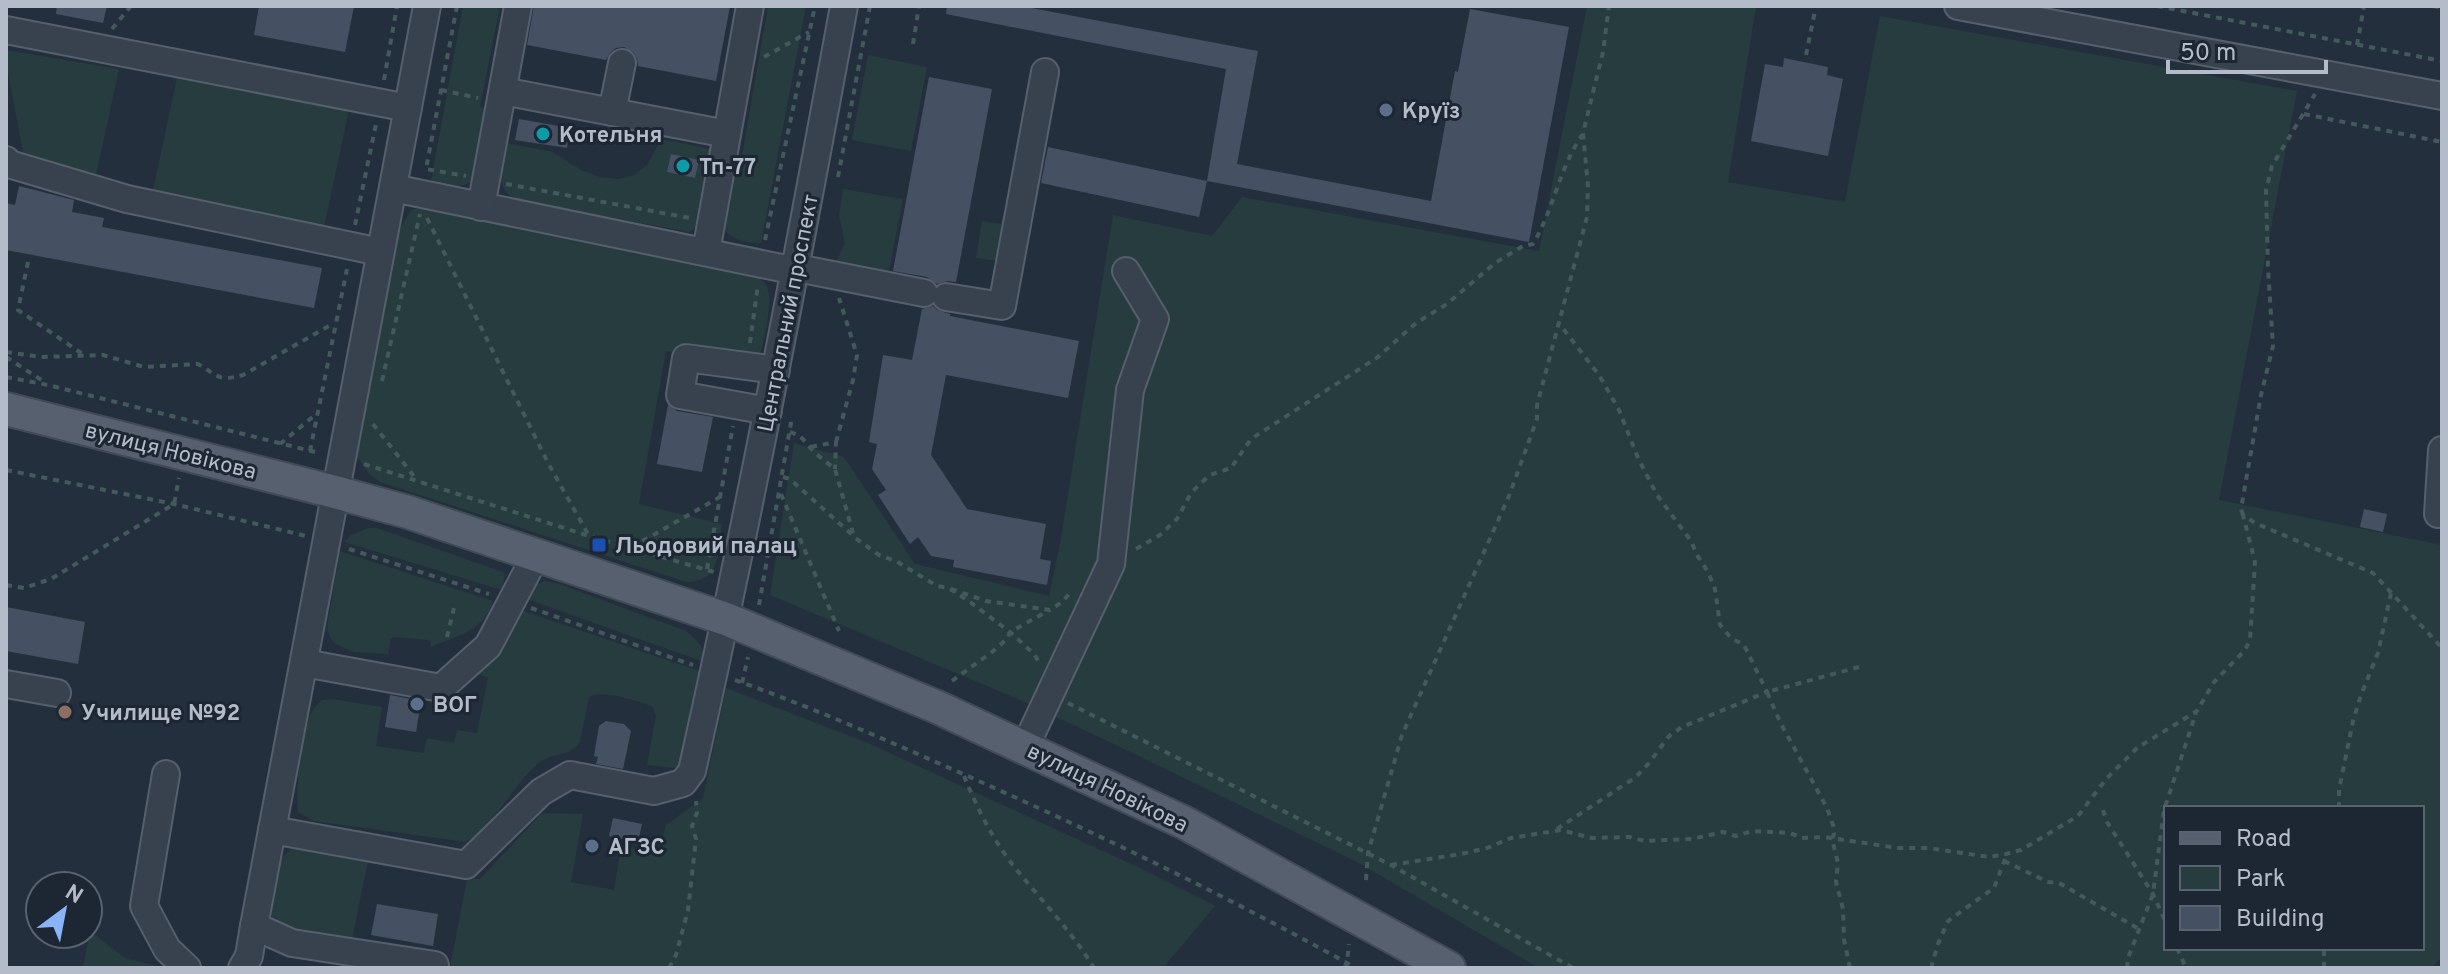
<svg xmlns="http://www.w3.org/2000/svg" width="2448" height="974" font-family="Overpass,sans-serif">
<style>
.green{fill:#263c3f;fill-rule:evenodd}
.building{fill:#455162}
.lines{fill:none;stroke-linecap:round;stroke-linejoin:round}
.minor-casing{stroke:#565f6c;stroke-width:30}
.major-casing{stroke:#414a57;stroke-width:36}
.path{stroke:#44595c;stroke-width:4;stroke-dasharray:6 6;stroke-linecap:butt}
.minor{stroke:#38414e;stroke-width:26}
.major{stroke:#56606e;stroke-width:32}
.service-dot{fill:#5c6f8a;stroke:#1d2633;stroke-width:3}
.culture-dot{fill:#0f9aa8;stroke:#1d2633;stroke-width:3}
.transit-dot{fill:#1a4fb4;stroke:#1d2633;stroke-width:3}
.education-dot{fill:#8d6e63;stroke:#1d2633;stroke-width:3}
.labels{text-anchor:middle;stroke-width:6;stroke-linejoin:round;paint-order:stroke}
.poi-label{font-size:22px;font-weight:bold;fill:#b4bcc9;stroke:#1d2633;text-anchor:start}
.street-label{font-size:22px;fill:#b4bcc9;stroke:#1d2633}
</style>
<rect width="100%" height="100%" fill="#242f3e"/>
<g class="green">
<path d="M463,6H500L480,107L491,110L474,179C462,191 446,186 431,181Z"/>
<path d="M768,6H806L761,243C745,243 729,240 722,225L731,155L742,156Z"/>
<path d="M1587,6H1756L1728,182L1845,202L1880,16L2297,91L2219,500L2442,545V957L2431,968H1539L1357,862L1118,746L1018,699L770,595L794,443L844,457L915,564L1049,596L1060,544L1113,215L1212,236L1242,197L1539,251ZM2166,808H2422V948H2166Z"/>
<polygon points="6,50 119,69 95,179 24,158 6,62"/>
<polygon points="868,55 927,67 911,151 852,140"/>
<polygon points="178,73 349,110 323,232 152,195"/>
<path d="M661,139L715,150L700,224L690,232L516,200C493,187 502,165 506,143L553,152L581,170L600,177L618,179L635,175L648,164Z"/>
<polygon points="843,189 903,199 888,275 835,264 845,243 839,216"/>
<path d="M422,207L755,275C761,279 766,283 768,290C773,308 762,343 759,362L666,351L639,504L722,524C718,551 721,583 686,582L380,482L368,473L357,456L399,231L411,210Z"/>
<polygon points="1004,213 1010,218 1005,262 976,258 982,221 1001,224"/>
<polygon points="368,528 377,528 503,572 505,576 502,590 344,542 351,535"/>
<path d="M340,551L493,601C485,631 456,636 430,647L431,641L428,640L394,637L391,639L388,654L354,652L335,644L330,637L327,630L328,622Z"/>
<path d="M545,581L559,584L686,631C696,639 706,649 704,662L521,597L535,585Z"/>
<path d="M518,609L705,673L685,762L674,768L647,765L656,716L653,707C639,701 601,689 589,697L580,742C572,757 550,753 537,764C512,787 494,826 466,842L314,821L298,812C295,788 302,738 310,715C313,709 317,704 322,700L332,699L382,707L376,746L424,753L427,738L454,743L457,730L477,733L488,678L474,673Z"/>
<polygon points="726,688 868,743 1131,864 1215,906 1163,968 450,968 467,879 480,879 542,813 583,814 571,882 614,890 621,847 659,852 666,825 703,798"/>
<path d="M313,843L369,856L351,944C325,938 292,936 272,918C271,899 273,865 287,853C294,847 304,846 313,843Z"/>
<polygon points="90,931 125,958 166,968 83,968"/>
</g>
<g class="building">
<polygon points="57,6 107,6 103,23 56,14"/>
<polygon points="259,6 354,6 345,52 254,35"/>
<polygon points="534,6 730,6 716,81 638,66 637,59 633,52 624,47 616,48 611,52 606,60 527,45"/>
<polygon points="947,6 1021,6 1258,51 1237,164 1431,201 1455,71 1458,72 1470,9 1569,27 1529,242 1207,181 1226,69 946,14"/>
<polygon points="1784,58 1828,67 1827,75 1843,79 1828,156 1751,141 1765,64 1783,67"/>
<polygon points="929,77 992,89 956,282 948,281 937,284 927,277 893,271"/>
<polygon points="519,119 570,128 567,148 515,140"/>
<polygon points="1048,147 1207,181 1199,217 1041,183"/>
<polygon points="671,154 699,160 695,178 667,172"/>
<polygon points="19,186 74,200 72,212 104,218 102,227 322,268 314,308 6,250 6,203 15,205"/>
<polygon points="933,306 937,310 950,314 950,316 1079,341 1068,398 946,375 931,455 967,509 1046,524 1040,559 1051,561 1047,585 953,567 954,560 931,556 918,537 910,544 878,495 886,490 872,469 877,444 869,442 883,355 912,360 922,309"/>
<polygon points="668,405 677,411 713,417 702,472 657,464"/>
<polygon points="2364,509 2387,514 2383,532 2360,527"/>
<polygon points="6,607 85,622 78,664 6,651"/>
<polygon points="390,695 421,701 416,732 385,727"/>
<polygon points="606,721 624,724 631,731 623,769 596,764 598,757 594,756 599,726"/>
<polygon points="613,818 642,824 638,842 609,836"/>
<polygon points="377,904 438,914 433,946 371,935"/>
</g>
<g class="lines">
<defs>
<g id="minor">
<polyline points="1958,6 2442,96"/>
<polyline points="6,30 408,108"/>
<polyline points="503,91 727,134"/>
<polyline points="612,112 622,63"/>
<polyline points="6,160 9,164 127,199 380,252"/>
<polyline points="393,188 796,271"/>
<polyline points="481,207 518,6"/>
<polyline points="706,252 750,6"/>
<polyline points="797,268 924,293"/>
<polyline points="946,297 1002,306 1045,72"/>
<polyline points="768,411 680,395 686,358 776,370"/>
<polyline points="2438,514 2442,450"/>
<polyline points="304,663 441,688 488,646 536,555"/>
<polyline points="6,684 57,693"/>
<polyline points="1025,747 1111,564 1130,390 1155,319 1126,271"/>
<polyline points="166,774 144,906 167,949 187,968"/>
<path d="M272,830L466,865L541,792L570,775L654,791L683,783L692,771C749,517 797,262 844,6"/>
<polyline points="254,926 292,943 435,965"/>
<polyline points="242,968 249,956 254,926 427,6"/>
</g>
<polyline id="major" points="6,409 335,492 408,512 726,619 937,707 1185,823 1449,968"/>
</defs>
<use href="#minor" class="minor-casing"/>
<use href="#major" class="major-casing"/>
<g class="path">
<polyline points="457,6 426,169 466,176"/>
<polyline points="2157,6 2442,61"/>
<polyline points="2433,6 2442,8"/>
<polyline points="112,29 131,6"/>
<polyline points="913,44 919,6"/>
<polyline points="2357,45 2364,6"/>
<polyline points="1806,55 1816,6"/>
<polyline points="764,57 809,32"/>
<polyline points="384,80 397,6"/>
<polyline points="441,90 478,98"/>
<polyline points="2304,114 2442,142"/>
<polyline points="838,177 870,6"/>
<polyline points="506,184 690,218"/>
<polyline points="427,218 548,463 588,534"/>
<polyline points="355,225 376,124"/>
<polyline points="765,240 815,6"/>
<polyline points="28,262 18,310 84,355"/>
<polyline points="750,343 758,284"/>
<path d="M6,352L41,357L103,355L144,367L198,364C219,376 217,382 243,375L334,323"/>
<polyline points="6,357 46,383"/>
<polyline points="6,377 48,385 319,453"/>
<polyline points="382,381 420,214"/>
<polyline points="373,424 417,480"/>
<polyline points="790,432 800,436 815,453 835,469 853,533"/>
<polyline points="836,442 853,380 857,355 839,298"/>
<polyline points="280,444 315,415"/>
<polyline points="811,447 836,442 835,469"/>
<polyline points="310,451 347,269"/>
<polyline points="364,464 589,536 714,572"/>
<polyline points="6,470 174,504 306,536"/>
<polyline points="783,477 790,479 858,540 879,555 896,561 937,586 949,588 970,602 1010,632 1034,654 1040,664"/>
<polyline points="781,494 839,631"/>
<polyline points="2243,515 2241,509 2261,395 2273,346 2268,268 2266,190 2272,166 2315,94"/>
<polyline points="632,547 720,497"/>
<polyline points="349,549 489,594"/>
<path d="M1136,549L1160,535L1177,519L1191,493L1201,483L1210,475L1231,468L1251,439L1378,357L1416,323L1447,304L1495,263L1523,246L1533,244C1554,209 1559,168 1583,134"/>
<polyline points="707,569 733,426"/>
<polyline points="6,585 24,588 51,579 174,504 179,478"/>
<polyline points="951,589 986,601 1050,610 1062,602 1069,594"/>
<polyline points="759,605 792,417"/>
<polyline points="531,608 693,665"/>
<polyline points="447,637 454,608"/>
<path d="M735,680C819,710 900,746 981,782C1109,839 1234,900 1356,968"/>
<polyline points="952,681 992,652 1007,639 1010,632 1048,611"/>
<polyline points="742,683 748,657"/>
<polyline points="1068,703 1391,865 1573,968"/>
<path d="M964,776C977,808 994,842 1016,869C1043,902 1072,932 1094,968"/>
<polyline points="2339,808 2339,790 2353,721 2361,695 2378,653 2391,593"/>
<polyline points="2103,810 2107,822 2153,894 2166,923"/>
<polyline points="1557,829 1636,777 1649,763 1669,736 1682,727 1767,692 1744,645 1731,638 1720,625 1715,589 1708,572 1697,555 1691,541 1657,495 1638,458 1619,410 1599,375 1558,322"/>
<polyline points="2004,861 2048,882 2059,883 2139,929"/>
<polyline points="1391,865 1461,854 1487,848 1511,838 1561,830 1592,838 1629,837 1645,841 1692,839 1723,832 1736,836 1752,831 1773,832 1790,833 1802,838 1824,837 1898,848 1929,848 1989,857 2006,854 2021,850 2078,816 2106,779 2137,748 2197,711 2214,682 2245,650 2250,640 2255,562 2243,515 2255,523 2373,573 2442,648"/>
<polyline points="1366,880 1368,853 1402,735 1509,496 1537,419 1537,405 1587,217 1588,186 1583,133 1603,52 1609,6"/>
<polyline points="2177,948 2186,968"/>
<polyline points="669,968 676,955 688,910 696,839 692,826 697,813 696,801"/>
<polyline points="1344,968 1347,963 1349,944"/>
<polyline points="1850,968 1844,940 1843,909 1836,882 1838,863 1832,839 1834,834 1833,825 1827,808 1780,722 1767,692 1859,667"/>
<polyline points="1931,968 1938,944 1948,921 1994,888 2005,859"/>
<polyline points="2127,968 2128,958 2153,894 2164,810 2196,713"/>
<polyline points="2324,968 2324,948"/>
</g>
<use href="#minor" class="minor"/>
<use href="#major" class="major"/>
</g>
<g class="service-dot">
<circle cx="1386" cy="110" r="8"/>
<circle cx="417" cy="704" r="8"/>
<circle cx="592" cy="846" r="8"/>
</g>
<g class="culture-dot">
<circle cx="543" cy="134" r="8"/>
<circle cx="683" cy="166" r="8"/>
</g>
<rect class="transit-dot" x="591" y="537" width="16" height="16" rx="4"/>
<circle class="education-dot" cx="65" cy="712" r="8"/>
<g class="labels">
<g class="poi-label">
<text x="1402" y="118">Круїз</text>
<text x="559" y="142">Котельня</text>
<text x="699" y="174">Тп-77</text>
<text x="615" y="553">Льодовий палац</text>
<text x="433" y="712">ВОГ</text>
<text x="81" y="720">Училище №92</text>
<text x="608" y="854">АГЗС</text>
</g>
<g class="street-label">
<text transform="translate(787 313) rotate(-79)" y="8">Центральний проспект</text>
<text transform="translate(171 450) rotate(14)" y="8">вулиця Новікова</text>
<text transform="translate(1108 787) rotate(26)" y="8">вулиця Новікова</text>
</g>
</g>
<rect width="2448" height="974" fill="none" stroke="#b4bcc9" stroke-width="16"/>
<rect x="2164" y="806" width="260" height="144" fill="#1d2633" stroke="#59626f" stroke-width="2"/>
<rect x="2180" y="832" width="40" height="12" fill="#56606e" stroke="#59626f" stroke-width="2"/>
<text x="2236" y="846" font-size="24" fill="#b4bcc9">Road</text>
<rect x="2180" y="866" width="40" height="24" fill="#263c3f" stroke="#59626f" stroke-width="2"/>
<text x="2236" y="886" font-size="24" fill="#b4bcc9">Park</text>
<rect x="2180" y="906" width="40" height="24" fill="#455162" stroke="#59626f" stroke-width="2"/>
<text x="2236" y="926" font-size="24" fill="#b4bcc9">Building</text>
<g transform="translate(64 910) rotate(32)"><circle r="38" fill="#1d2633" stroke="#59626f" stroke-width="2"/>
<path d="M0-6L14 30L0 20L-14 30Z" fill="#8ab4f8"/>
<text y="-12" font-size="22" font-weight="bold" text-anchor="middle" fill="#b4bcc9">N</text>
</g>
<path d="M2168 60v12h158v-12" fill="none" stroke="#b4bcc9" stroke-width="4"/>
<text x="2180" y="60" font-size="24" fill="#b4bcc9" stroke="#1d2633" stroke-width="6" paint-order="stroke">50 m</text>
</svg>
